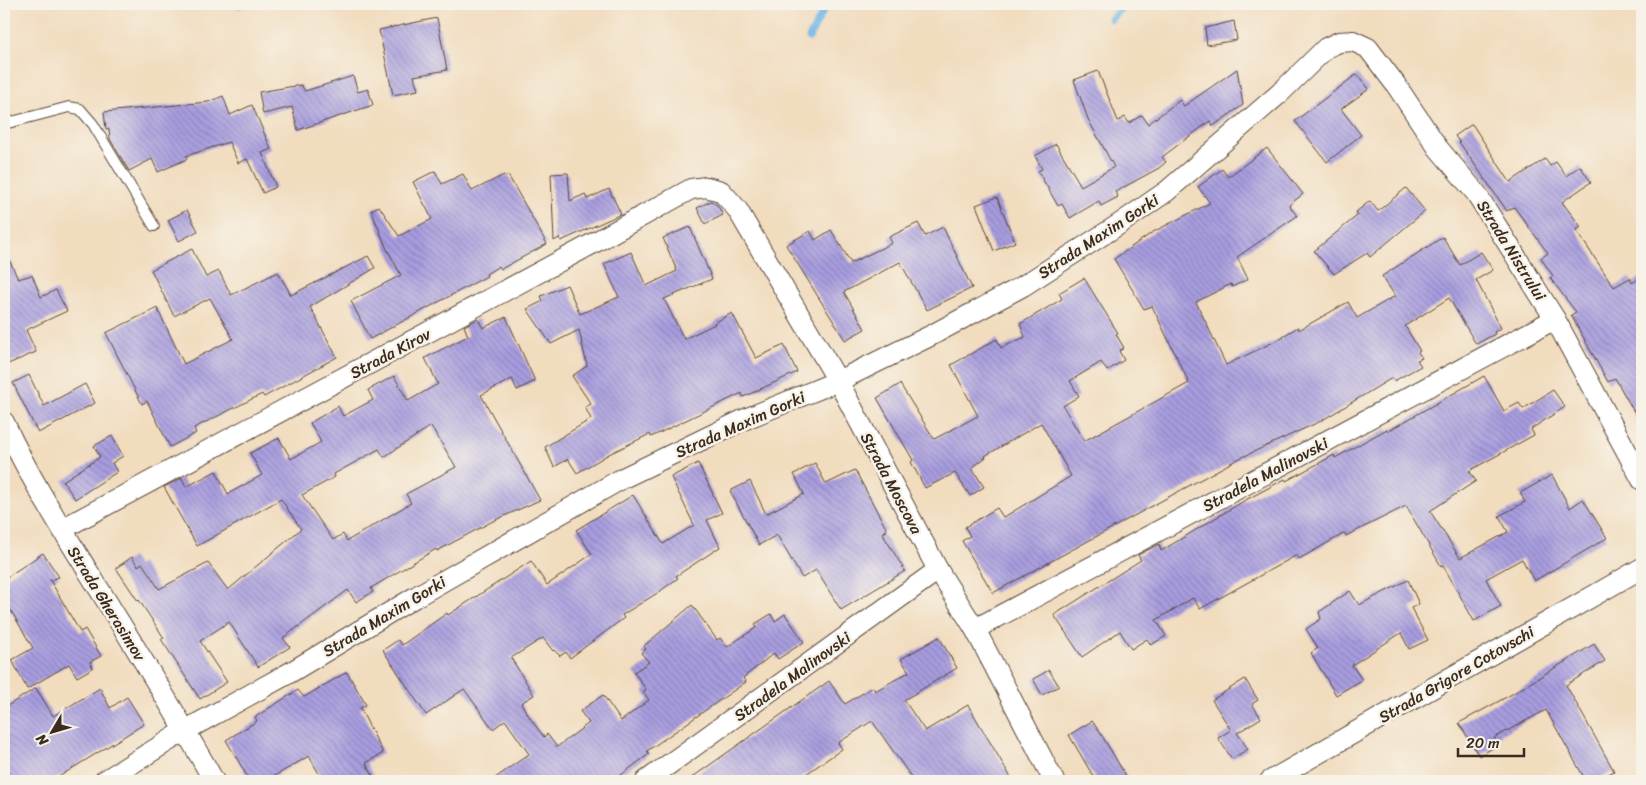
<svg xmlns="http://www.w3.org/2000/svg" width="1646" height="785" font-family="Sriracha,sans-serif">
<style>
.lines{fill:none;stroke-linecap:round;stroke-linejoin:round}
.stream{stroke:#71b5e7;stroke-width:7}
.building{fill:url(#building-back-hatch);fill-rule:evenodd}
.service-casing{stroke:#564536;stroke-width:12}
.minor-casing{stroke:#564536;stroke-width:22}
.service{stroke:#fff;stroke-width:10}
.minor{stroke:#fff;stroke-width:20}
.labels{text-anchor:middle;stroke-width:5;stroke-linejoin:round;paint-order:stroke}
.street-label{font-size:16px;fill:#3b2a1e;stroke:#f7f3e8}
</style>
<defs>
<pattern id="building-back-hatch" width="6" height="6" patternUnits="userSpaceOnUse" patternTransform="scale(1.25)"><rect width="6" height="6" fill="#a89de0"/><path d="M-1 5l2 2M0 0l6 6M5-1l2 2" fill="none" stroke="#8a80b5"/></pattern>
</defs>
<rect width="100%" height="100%" fill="#f7f3e8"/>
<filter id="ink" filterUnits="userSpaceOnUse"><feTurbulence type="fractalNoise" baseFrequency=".02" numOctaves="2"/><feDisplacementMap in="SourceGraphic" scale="10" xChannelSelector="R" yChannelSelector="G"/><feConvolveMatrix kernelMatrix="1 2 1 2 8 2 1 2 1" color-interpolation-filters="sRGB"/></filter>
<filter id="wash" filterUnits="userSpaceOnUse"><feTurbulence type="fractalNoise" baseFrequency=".0096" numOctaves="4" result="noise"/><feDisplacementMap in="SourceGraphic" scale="20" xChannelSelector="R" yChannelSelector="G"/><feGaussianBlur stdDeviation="1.12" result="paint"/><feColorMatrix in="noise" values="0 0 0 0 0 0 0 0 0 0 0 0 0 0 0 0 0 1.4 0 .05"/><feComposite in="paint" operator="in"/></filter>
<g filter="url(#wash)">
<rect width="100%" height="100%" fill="#f1dcbe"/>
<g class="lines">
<g class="stream">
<polyline points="239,5 240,4"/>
<polyline points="1111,19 1125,4"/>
<polyline points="809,38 827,4"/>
</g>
</g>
<g id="blocks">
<g class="building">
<polygon points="437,18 447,70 414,76 418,90 393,95 379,30"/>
<polygon points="1234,21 1237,40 1207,45 1205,28"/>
<polygon points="1237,69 1243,105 1213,126 1210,121 1162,157 1166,162 1159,168 1115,192 1118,197 1101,206 1099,201 1070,218 1062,204 1058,206 1038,171 1042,169 1035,156 1056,144 1081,186 1114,167 1088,119 1074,80 1098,71 1118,121 1125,117 1129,123 1142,115 1148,124 1180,100 1184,106"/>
<polygon points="1357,74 1369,89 1341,109 1361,135 1327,162 1295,121"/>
<polygon points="353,76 358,92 368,89 373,105 298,130 292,107 263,114 259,92 301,85 305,91"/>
<polygon points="223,96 230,115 252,105 271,149 262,153 276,187 263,193 247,159 238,163 229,142 186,156 187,159 158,172 152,159 129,171 110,139 109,129 106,129 104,112 208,102"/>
<polygon points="1472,124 1510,182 1545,159 1550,166 1556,162 1566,176 1580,166 1591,182 1562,202 1581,227 1576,230 1614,287 1630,278 1632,283 1642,277 1642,426 1615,378 1608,382 1571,315 1576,312 1550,278 1553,276 1541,258 1548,253 1514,207 1507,211 1455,136"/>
<polygon points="1267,148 1303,194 1289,205 1297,216 1237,257 1248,279 1232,287 1231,284 1196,302 1226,365 1284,337 1283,336 1298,327 1299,330 1348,302 1357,318 1395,296 1382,276 1443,237 1460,265 1481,252 1493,270 1476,280 1501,328 1494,332 1495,334 1476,344 1449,298 1405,326 1420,351 1418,352 1422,358 1417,360 1421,366 1394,381 1392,378 1321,421 1238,459 993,593 962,541 970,536 965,527 997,508 1003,517 1009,514 1071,476 1041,423 985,456 986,457 972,468 984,487 970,496 955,473 925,488 911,462 913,460 877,398 900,384 934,439 978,416 951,365 997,339 1001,348 1025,337 1020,324 1062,299 1059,293 1084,278 1118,333 1116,334 1124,348 1119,351 1124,360 1107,371 1101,362 1070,381 1079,396 1063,406 1084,441 1189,383 1152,306 1144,309 1114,259 1153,232 1210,203 1198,187 1222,169 1228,177"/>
<polygon points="435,171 442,184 463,174 472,191 504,175 505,177 508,175 547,244 501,269 499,266 486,274 487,276 370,339 351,301 401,275 387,249 371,210 379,206 399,236 432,219 413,182"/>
<polygon points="568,173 570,201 585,194 587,199 609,189 621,214 561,241 559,238 554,241 551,174"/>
<polygon points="1406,188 1425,211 1370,257 1367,253 1334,274 1314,251 1358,215 1356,212 1370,201 1378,211"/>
<polygon points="997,197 1015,242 994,251 976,205"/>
<polygon points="711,201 718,206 723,215 705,224 697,208"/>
<polygon points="187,210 198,231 179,241 168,220"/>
<polygon points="918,223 925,236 943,227 972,288 927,310 900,262 844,292 865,329 845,340 786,245 810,231 815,240 831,230 851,263 892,243 889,237"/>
<polygon points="690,227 712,279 664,299 684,339 715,324 714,323 732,313 756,358 784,345 797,372 752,393 743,397 742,393 651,437 650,434 609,454 577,473 568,459 554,467 545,447 591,419 585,407 591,404 572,376 587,366 579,330 551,344 527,309 543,301 541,296 567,285 580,314 619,297 604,264 631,252 646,286 677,271 663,238"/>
<polygon points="4,248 18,279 32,275 41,297 56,290 67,311 26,330 36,352 8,364 4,354"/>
<polygon points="192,249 206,277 219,271 231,295 278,272 291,295 368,256 375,268 310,307 337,357 264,397 262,394 194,428 196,433 170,447 147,401 142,404 106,333 157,308 184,364 233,339 210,298 174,316 151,270"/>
<path d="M506,317L535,381L517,390L512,379L481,395L540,500L491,522L437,551L436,549L371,588L373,592L356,602L348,590L283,638L290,647L258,667L229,622L200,641L227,682L200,699L161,639L164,638L139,600L138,601L116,568L132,557L138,566L142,563L159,589L208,563L228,590L301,529L281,499L197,546L164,487L182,478L186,487L216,471L228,494L262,475L250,453L279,438L291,459L321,442L310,423L338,406L343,416L373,400L368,390L394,376L408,401L438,384L425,358L468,336L464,326L478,319L483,328ZM431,426L456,467L406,494L411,503L347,541L343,534L333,540L302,495L335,477L334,474L379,449L384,457Z"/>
<polygon points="29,375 44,406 85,384 95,403 38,433 13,383"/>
<polygon points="1484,376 1504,411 1519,403 1523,409 1553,390 1565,407 1531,429 1534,435 1469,471 1476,481 1430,511 1460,558 1508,532 1499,516 1525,502 1520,493 1552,475 1570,508 1583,499 1607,538 1534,581 1522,559 1486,579 1501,606 1474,621 1443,565 1441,566 1406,506 1346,536 1345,533 1299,559 1297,555 1200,609 1193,598 1156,620 1166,636 1151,645 1147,639 1131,649 1120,631 1082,657 1054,615 1141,560 1138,555 1159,544 1161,551 1242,502 1285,479 1286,481 1334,455 1335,458 1387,429 1388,431"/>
<polygon points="112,436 123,456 112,463 117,472 75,499 63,481 100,457 94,446"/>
<polygon points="698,463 722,513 707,520 720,547 676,576 678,578 659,592 622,615 624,618 570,658 566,652 560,656 554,650 553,651 543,638 511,658 534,695 521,703 530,718 544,737 547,734 557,747 589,723 580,711 603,695 621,721 649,700 643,692 646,690 634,672 649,662 641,653 646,649 644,646 692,605 717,640 720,638 727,647 757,627 755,624 771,614 775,621 785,614 804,642 778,659 774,653 743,678 746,682 647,751 649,754 613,781 491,781 529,754 505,720 493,729 464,689 426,715 383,650 398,640 402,645 447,613 448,615 531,561 547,585 592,554 576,530 633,495 663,544 694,525 671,477"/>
<polygon points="815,463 826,484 855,470 887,530 882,533 905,571 841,610 816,570 802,578 777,535 759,545 730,491 750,481 766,514 804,494 794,474"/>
<polygon points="43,553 59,577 50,580 80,632 85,629 101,656 90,662 93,668 77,677 69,664 27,689 12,660 33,648 4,599 4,579"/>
<polygon points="1408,580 1419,604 1411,608 1428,640 1409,649 1401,633 1352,665 1362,680 1336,695 1311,653 1318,648 1306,629 1321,619 1319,612 1350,591 1359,605"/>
<polygon points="939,637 957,668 904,700 925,731 968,705 1013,781 914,781 872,721 838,743 842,749 796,781 687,781 829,681 845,704 873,687 875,691 909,672 901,659"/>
<polygon points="1594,644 1605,661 1566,685 1614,771 1596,781 1586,781 1546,710 1494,738 1498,745 1479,756 1459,723 1512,694"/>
<polygon points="1049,670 1059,686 1042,695 1033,679"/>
<polygon points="347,672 366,705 360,708 383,753 366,763 376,781 323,781 309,756 266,781 250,781 226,740 257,721 255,717 298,690 304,697"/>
<polygon points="1245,679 1258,700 1252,704 1261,718 1237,733 1248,749 1232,759 1218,738 1231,730 1212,700"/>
<polygon points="36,688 53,716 100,688 110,708 127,697 144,724 52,781 4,781 4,708"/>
<polygon points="1092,721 1101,734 1129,781 1096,781 1069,735"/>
</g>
</g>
</g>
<g filter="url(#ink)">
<use href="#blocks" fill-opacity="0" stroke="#564536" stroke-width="1"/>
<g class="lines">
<defs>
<polyline id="service" points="4,124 69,107 80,109 93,124 154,226"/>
<g id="minor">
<path d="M4,422C27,473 57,521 86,568C130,639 174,709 214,781"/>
<polyline points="62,529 590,245 691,189 706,187 721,191 737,209 838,381 938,570 975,629 1054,781"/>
<polyline points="975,629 1555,319"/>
<polyline points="104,781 186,730 291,672 417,596 623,478 743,420 838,381 930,336 1023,286 1118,225 1167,191 1280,93 1326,48 1339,42 1353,41 1368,48 1396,85 1438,148 1476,193 1555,319 1642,480"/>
<polyline points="646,781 938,570"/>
<polyline points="1270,781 1642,568"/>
</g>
</defs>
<use href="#service" class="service-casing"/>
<use href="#minor" class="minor-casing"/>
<use href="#service" class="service"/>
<use href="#minor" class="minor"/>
</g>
</g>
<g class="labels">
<g class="street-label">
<text transform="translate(1098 236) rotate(-33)" y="6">Strada Maxim Gorki</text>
<text transform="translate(1512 250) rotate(58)" y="6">Strada Nistrului</text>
<text transform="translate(390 353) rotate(-28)" y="6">Strada Kirov</text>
<text transform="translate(740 424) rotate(-24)" y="6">Strada Maxim Gorki</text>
<text transform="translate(1265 474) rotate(-28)" y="6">Stradela Malinovski</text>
<text transform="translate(892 483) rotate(62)" y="6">Strada Moscova</text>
<text transform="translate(107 603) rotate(58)" y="6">Strada Gherasimov</text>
<text transform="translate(384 616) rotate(-31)" y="6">Strada Maxim Gorki</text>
<text transform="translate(1456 674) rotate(-30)" y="6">Strada Grigore Cotovschi</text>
<text transform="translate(792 676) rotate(-36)" y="6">Stradela Malinovski</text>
</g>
</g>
<rect width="1646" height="785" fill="none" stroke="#f7f3e8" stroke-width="20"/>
<g transform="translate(52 732) rotate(232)" stroke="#f7f3e8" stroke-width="4" paint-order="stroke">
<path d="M0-4L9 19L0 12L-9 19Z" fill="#3b2a1e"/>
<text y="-8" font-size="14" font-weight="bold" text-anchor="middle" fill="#3b2a1e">N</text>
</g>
<path d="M1458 748v8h66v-8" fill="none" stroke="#3b2a1e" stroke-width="2.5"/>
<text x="1466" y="748" font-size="15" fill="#3b2a1e" stroke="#f7f3e8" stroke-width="4" paint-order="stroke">20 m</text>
</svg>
